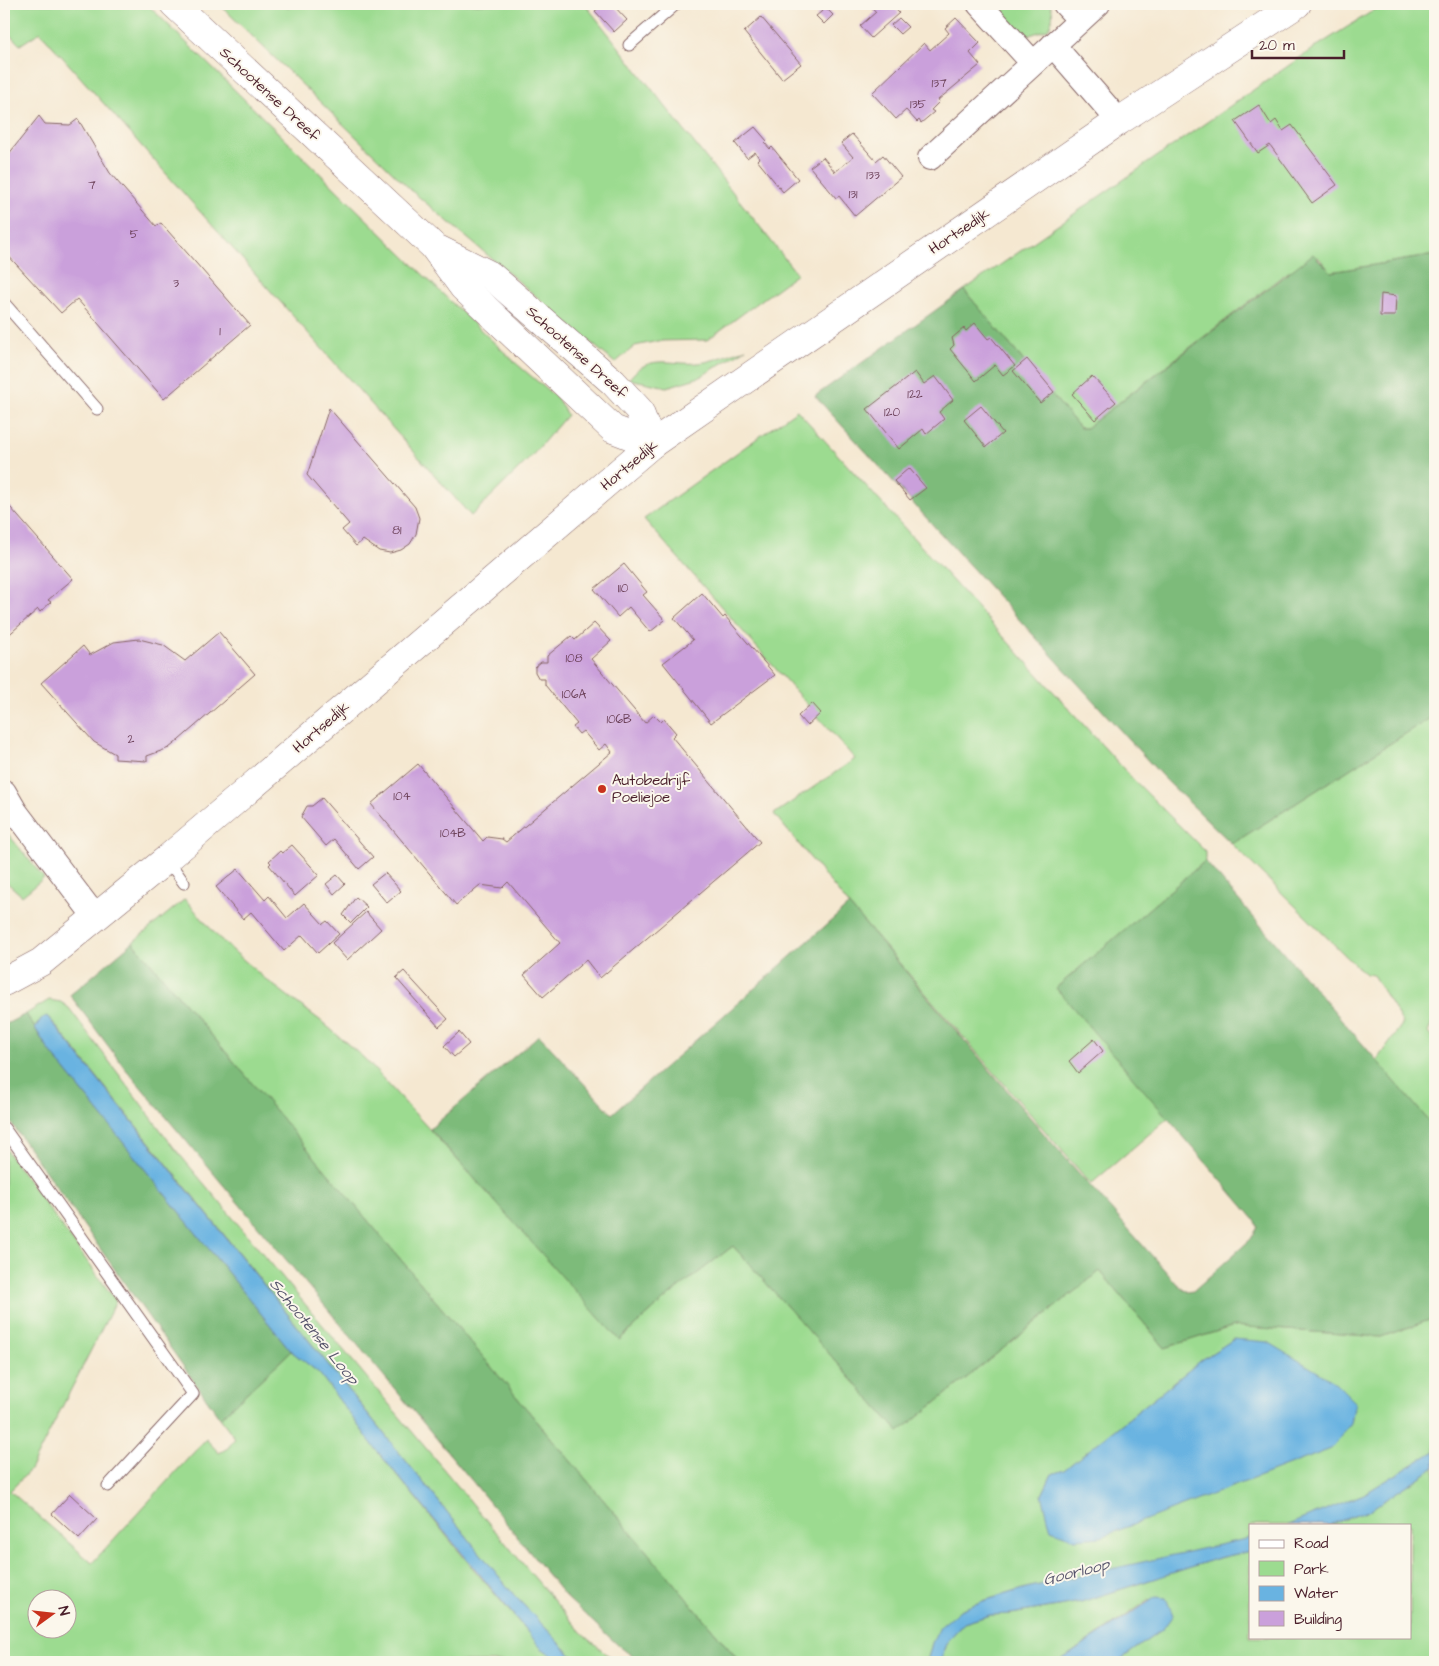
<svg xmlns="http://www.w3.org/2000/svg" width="1439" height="1666" font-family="'Architects Daughter',sans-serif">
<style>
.green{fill:#9cdb90;stroke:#737d5e;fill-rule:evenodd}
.forest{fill:#7dbb7a;stroke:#646d52}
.water{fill:#69b3e1;stroke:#5a6986}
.building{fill:#caa0db}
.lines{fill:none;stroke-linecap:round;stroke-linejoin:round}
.lane-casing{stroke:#866565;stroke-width:13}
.street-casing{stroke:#866565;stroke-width:26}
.secondary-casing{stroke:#866565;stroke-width:29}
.lane{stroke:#fff;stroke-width:11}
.street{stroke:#fff;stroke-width:24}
.secondary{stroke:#fff;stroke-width:28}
.poi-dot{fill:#c8321e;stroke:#fbf7ec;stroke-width:2}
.labels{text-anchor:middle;stroke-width:4;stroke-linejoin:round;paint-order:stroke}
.number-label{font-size:12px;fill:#6a3f57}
.street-label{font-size:15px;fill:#4a1f2b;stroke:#fbf7ec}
.poi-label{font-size:15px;fill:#4a1f2b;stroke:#fbf7ec;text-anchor:start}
.water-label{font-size:16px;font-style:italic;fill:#55536b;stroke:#fbf7ec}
</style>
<rect width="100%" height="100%" fill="#fbf7ec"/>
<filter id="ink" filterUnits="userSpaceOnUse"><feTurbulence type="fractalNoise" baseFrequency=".02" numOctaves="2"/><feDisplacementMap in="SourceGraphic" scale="10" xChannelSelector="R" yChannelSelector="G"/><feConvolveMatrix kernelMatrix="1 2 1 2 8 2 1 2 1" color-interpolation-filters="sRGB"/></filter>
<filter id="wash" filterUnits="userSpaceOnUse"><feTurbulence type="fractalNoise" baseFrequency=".0096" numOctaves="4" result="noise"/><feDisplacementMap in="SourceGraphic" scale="20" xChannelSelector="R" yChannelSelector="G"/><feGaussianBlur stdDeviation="1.12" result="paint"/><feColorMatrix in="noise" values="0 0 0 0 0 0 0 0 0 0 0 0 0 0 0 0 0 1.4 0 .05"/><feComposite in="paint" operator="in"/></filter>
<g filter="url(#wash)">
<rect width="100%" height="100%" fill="#f5e8d1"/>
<g class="green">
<polygon points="4,4 147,4 451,302 518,365 557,398 567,415 530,458 471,516 40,32 20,45 4,29"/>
<polygon points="219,4 285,4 289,8 294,4 585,4 797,274 707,340 658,341 635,346 615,363 413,192"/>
<path d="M993,4H1050C1054,13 1053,20 1048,29L1027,36L1015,28Z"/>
<polygon points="1407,4 1435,4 1435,255 1331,272 1318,257 1285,274 1086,428 1080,428 964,290 1314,48 1376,9"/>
<path d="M746,349L700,377L667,387L629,379C650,350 676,368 705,362C719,359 732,353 746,349Z"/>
<polygon points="797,410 1132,778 1205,851 1205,861 1056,988 1169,1117 1091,1184 849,905 774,814 855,759 644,519"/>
<polygon points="1435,715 1435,1013 1428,1033 1435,1041 1435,1128 1376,1061 1403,1023 1373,975 1366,974 1353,963 1232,844"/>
<polygon points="4,829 44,878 22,896 4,880"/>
<path d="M185,899L217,936L264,978L321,1021L365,1059L548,1259L619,1340L672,1293L733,1246L899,1432L1100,1271L1165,1348L1234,1326L1381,1337L1435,1318V1451L1364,1494L1312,1516L1288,1525H1250V1538L1238,1542L1026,1588L983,1601L960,1610L932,1643L927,1662H740L133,942ZM1234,1339L1042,1495L1052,1474L1064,1470L1203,1359Z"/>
<polygon points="49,1000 61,1002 69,1008 175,1149 560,1608 582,1633 616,1662 578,1662 514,1595 52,1021 47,1016 41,1019 35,1028 26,1014"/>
<path d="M4,1147L116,1301L30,1470L10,1491L92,1563L206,1439L219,1453L228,1448L235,1438L220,1418L291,1351L319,1373L378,1452L471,1566L540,1647L561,1662H4ZM38,1598H68V1628H38Z"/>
<polygon points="1435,1467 1435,1660 1431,1662 1117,1662 1163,1629 1149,1600 1058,1662 940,1662 949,1639 964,1623 990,1615 1011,1614 1081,1602 1219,1558 1250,1551 1250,1637 1410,1637 1410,1525 1329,1525 1368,1511"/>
</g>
<g class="forest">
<polygon points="1313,254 1331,272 1435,255 1435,715 1232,844 1163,777 815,396 964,290 1080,428 1086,428"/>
<polygon points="1205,861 1435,1128 1435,1318 1381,1337 1234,1326 1165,1348 1100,1271 899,1432 733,1246 672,1293 619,1340 430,1129 539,1035 612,1114 849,905 1046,1136 1177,1284 1188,1292 1193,1291 1251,1239 1258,1227 1255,1220 1056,988"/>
<polygon points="133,942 740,1662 640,1662 619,1646 565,1596 473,1482 124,1067 70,995"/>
<polygon points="26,1014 48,1049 291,1351 220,1418 4,1113 4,1025"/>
</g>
<g class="water">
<polygon points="47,1016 514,1595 578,1662 561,1662 540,1647 378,1452 319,1373 291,1351 48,1049 35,1028 41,1019"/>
<polygon points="1234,1339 1268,1342 1336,1383 1355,1402 1351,1423 1331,1449 1101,1537 1075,1539 1051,1530 1042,1495 1052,1474 1064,1470 1203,1359"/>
<polygon points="1435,1451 1435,1467 1368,1511 1329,1525 1288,1525 1364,1494"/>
<polygon points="1250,1538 1250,1551 1219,1558 1081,1602 1011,1614 990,1615 964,1623 949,1639 940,1662 927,1662 932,1643 940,1627 960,1610 983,1601 1026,1588"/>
<polygon points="1156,1597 1166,1598 1173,1615 1163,1629 1117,1662 1058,1662"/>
</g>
<g id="blocks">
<g class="building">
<polygon points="604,4 612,4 627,20 614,32 595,11"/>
<polygon points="869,4 891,4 899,13 871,38 860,26 876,12"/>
<polygon points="826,8 833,15 824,24 816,16"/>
<polygon points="761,17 801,64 782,79 744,32"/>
<polygon points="899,18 908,27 900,34 891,25"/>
<polygon points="956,18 980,43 970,53 980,65 938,100 939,102 931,110 934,112 921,123 919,120 917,122 906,110 896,119 872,93 924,43 930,50 949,33 945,28"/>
<polygon points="1259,105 1271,124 1276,120 1283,131 1292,125 1337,185 1312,203 1270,145 1258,153 1235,121"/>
<polygon points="39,116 45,124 70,125 78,119 110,173 156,226 161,223 250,325 164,399 77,299 61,313 4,251 4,160"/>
<polygon points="755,127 767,141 765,143 770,149 772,147 798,179 783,192 757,160 759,158 755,152 747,158 735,143"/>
<polygon points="852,134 876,161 883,155 901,177 855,216 839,196 836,198 810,167 823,157 835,172 853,157 841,143"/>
<polygon points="1381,294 1396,296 1395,316 1380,316"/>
<polygon points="975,323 988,339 991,337 1015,366 1003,375 995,365 976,381 950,349 954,345 952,338 964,328 966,331"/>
<polygon points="1027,359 1054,392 1040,403 1013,371"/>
<polygon points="915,372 924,384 935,376 953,400 939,412 944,419 926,434 923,429 899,449 867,409"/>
<polygon points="1092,376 1116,402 1095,420 1072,394"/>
<polygon points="981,406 1003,433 986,447 964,420"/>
<polygon points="329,408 415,507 419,518 416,534 410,544 401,550 390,553 379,551 363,540 356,546 342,530 349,524 307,475"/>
<polygon points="909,468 926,488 910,500 894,481"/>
<polygon points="4,500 73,579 48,600 51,602 40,612 38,609 4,639"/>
<polygon points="624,564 647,592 643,595 665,620 650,632 629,607 618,617 594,589"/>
<polygon points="702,593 723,618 725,616 775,675 711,723 663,663 693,640 674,618"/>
<polygon points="594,623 611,641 591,659 645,723 654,715 661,722 664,719 676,733 672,737 760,842 600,978 586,960 543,997 524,975 560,943 508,882 502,888 480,885 456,905 371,804 418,764 483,841 487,837 502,839 506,842 612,752 606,744 599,750 583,731 579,734 573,727 577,724 545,685 545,679 539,679 535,672 535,667 541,662 547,662 547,656 571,636 575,640"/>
<polygon points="219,632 255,674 179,740 169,748 147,756 147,761 115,759 115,754 94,742 41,683 83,646 90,655 114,642 139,639 163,645 185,661"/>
<polygon points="812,703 821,713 807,726 798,716"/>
<polygon points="322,798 373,857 359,869 334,839 326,846 301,817 307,806 312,806"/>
<polygon points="292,845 319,875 295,896 269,865 271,863 269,861 280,851 282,853"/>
<polygon points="238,869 265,900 269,896 287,918 304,903 323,924 327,921 339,934 318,953 302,935 284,951 251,912 243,919 216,887"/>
<polygon points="385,873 401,891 387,903 371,884"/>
<polygon points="337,875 345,884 334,894 326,884"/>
<polygon points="356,897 367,907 351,923 343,915"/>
<polygon points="366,912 381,929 347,960 332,943"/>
<polygon points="404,971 448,1019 439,1027 396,978"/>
<polygon points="459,1032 469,1044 454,1057 444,1046"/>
<polygon points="1094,1039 1103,1051 1078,1073 1069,1061"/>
<polygon points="70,1494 97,1519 79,1539 52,1514"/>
</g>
</g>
</g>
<g filter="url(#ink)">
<use href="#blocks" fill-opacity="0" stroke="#866565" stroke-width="1"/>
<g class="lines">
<defs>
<g id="lane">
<polyline points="629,45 676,4"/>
<polyline points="4,303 97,409"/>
<polyline points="167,859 184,883"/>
<polyline points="4,1128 193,1394 108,1486"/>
</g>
<g id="street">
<polyline points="979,4 1033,63"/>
<polyline points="1065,4 1080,20"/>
<polyline points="1053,45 1119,121"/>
<polyline points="930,158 1098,4"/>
<polyline points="4,792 15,811 96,918"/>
</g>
<g id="secondary">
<polyline points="174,4 433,246 463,287 613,429 652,444"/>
<polyline points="438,249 490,275 613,382 639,410 652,444"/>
<polyline points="4,982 41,962 167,859 652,444 1119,121 1297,4"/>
</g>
</defs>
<use href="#lane" class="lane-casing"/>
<use href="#street" class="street-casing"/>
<use href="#secondary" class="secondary-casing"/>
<use href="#lane" class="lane"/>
<use href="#street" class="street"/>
<use href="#secondary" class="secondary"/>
</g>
</g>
<circle class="poi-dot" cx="602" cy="789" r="5"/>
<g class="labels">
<g class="number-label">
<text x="939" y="87">137</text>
<text x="918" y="108">135</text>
<text x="873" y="179">133</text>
<text x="92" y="189">7</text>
<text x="853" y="198">131</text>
<text x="134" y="238">5</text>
<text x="176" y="287">3</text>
<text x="220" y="335">1</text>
<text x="915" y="398">122</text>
<text x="892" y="416">120</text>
<text x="397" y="534">81</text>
<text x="623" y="592">110</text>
<text x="574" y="662">108</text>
<text x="574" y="698">106A</text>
<text x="619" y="723">106B</text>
<text x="131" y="743">2</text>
<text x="402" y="800">104</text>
<text x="453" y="837">104B</text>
</g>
<g class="street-label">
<text transform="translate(270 94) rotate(43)" y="5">Schootense Dreef</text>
<text transform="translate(959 231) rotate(-34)" y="5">Hortsedijk</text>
<text transform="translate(577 352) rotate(42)" y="5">Schootense Dreef</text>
<text transform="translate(629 465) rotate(-40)" y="5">Hortsedijk</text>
<text transform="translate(321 727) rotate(-41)" y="5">Hortsedijk</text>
</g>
<g class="poi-label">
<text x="612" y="785">Autobedrijf<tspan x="612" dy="17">Poeliejoe</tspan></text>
</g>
<g class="water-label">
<text transform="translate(315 1331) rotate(51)" y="6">Schootense Loop</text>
<text transform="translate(1076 1571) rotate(-14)" y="6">Goorloop</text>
</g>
</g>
<rect width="1439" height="1666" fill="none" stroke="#fbf7ec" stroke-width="20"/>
<rect x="1249" y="1524" width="162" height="115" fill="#fbf7ec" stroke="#b4a19f"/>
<rect x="1259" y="1540" width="25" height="8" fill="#ffffff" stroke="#b4a19f"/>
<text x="1294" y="1548" font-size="15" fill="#4a1f2b">Road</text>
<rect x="1259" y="1561" width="25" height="15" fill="#9cdb90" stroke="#b4a19f"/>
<text x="1294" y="1574" font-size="15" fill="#4a1f2b">Park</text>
<rect x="1259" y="1586" width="25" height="15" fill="#69b3e1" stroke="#b4a19f"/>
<text x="1294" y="1598" font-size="15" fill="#4a1f2b">Water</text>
<rect x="1259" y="1611" width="25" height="15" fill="#caa0db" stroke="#b4a19f"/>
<text x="1294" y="1624" font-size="15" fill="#4a1f2b">Building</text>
<g transform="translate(52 1614) rotate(75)"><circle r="24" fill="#fbf7ec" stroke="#b4a19f"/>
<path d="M0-4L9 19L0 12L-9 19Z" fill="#c8321e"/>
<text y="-8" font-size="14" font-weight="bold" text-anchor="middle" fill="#4a1f2b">N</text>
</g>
<path d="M1252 50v8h92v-8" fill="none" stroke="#4a1f2b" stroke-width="2.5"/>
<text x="1259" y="50" font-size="15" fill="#4a1f2b" stroke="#fbf7ec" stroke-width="4" paint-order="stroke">20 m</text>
</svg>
